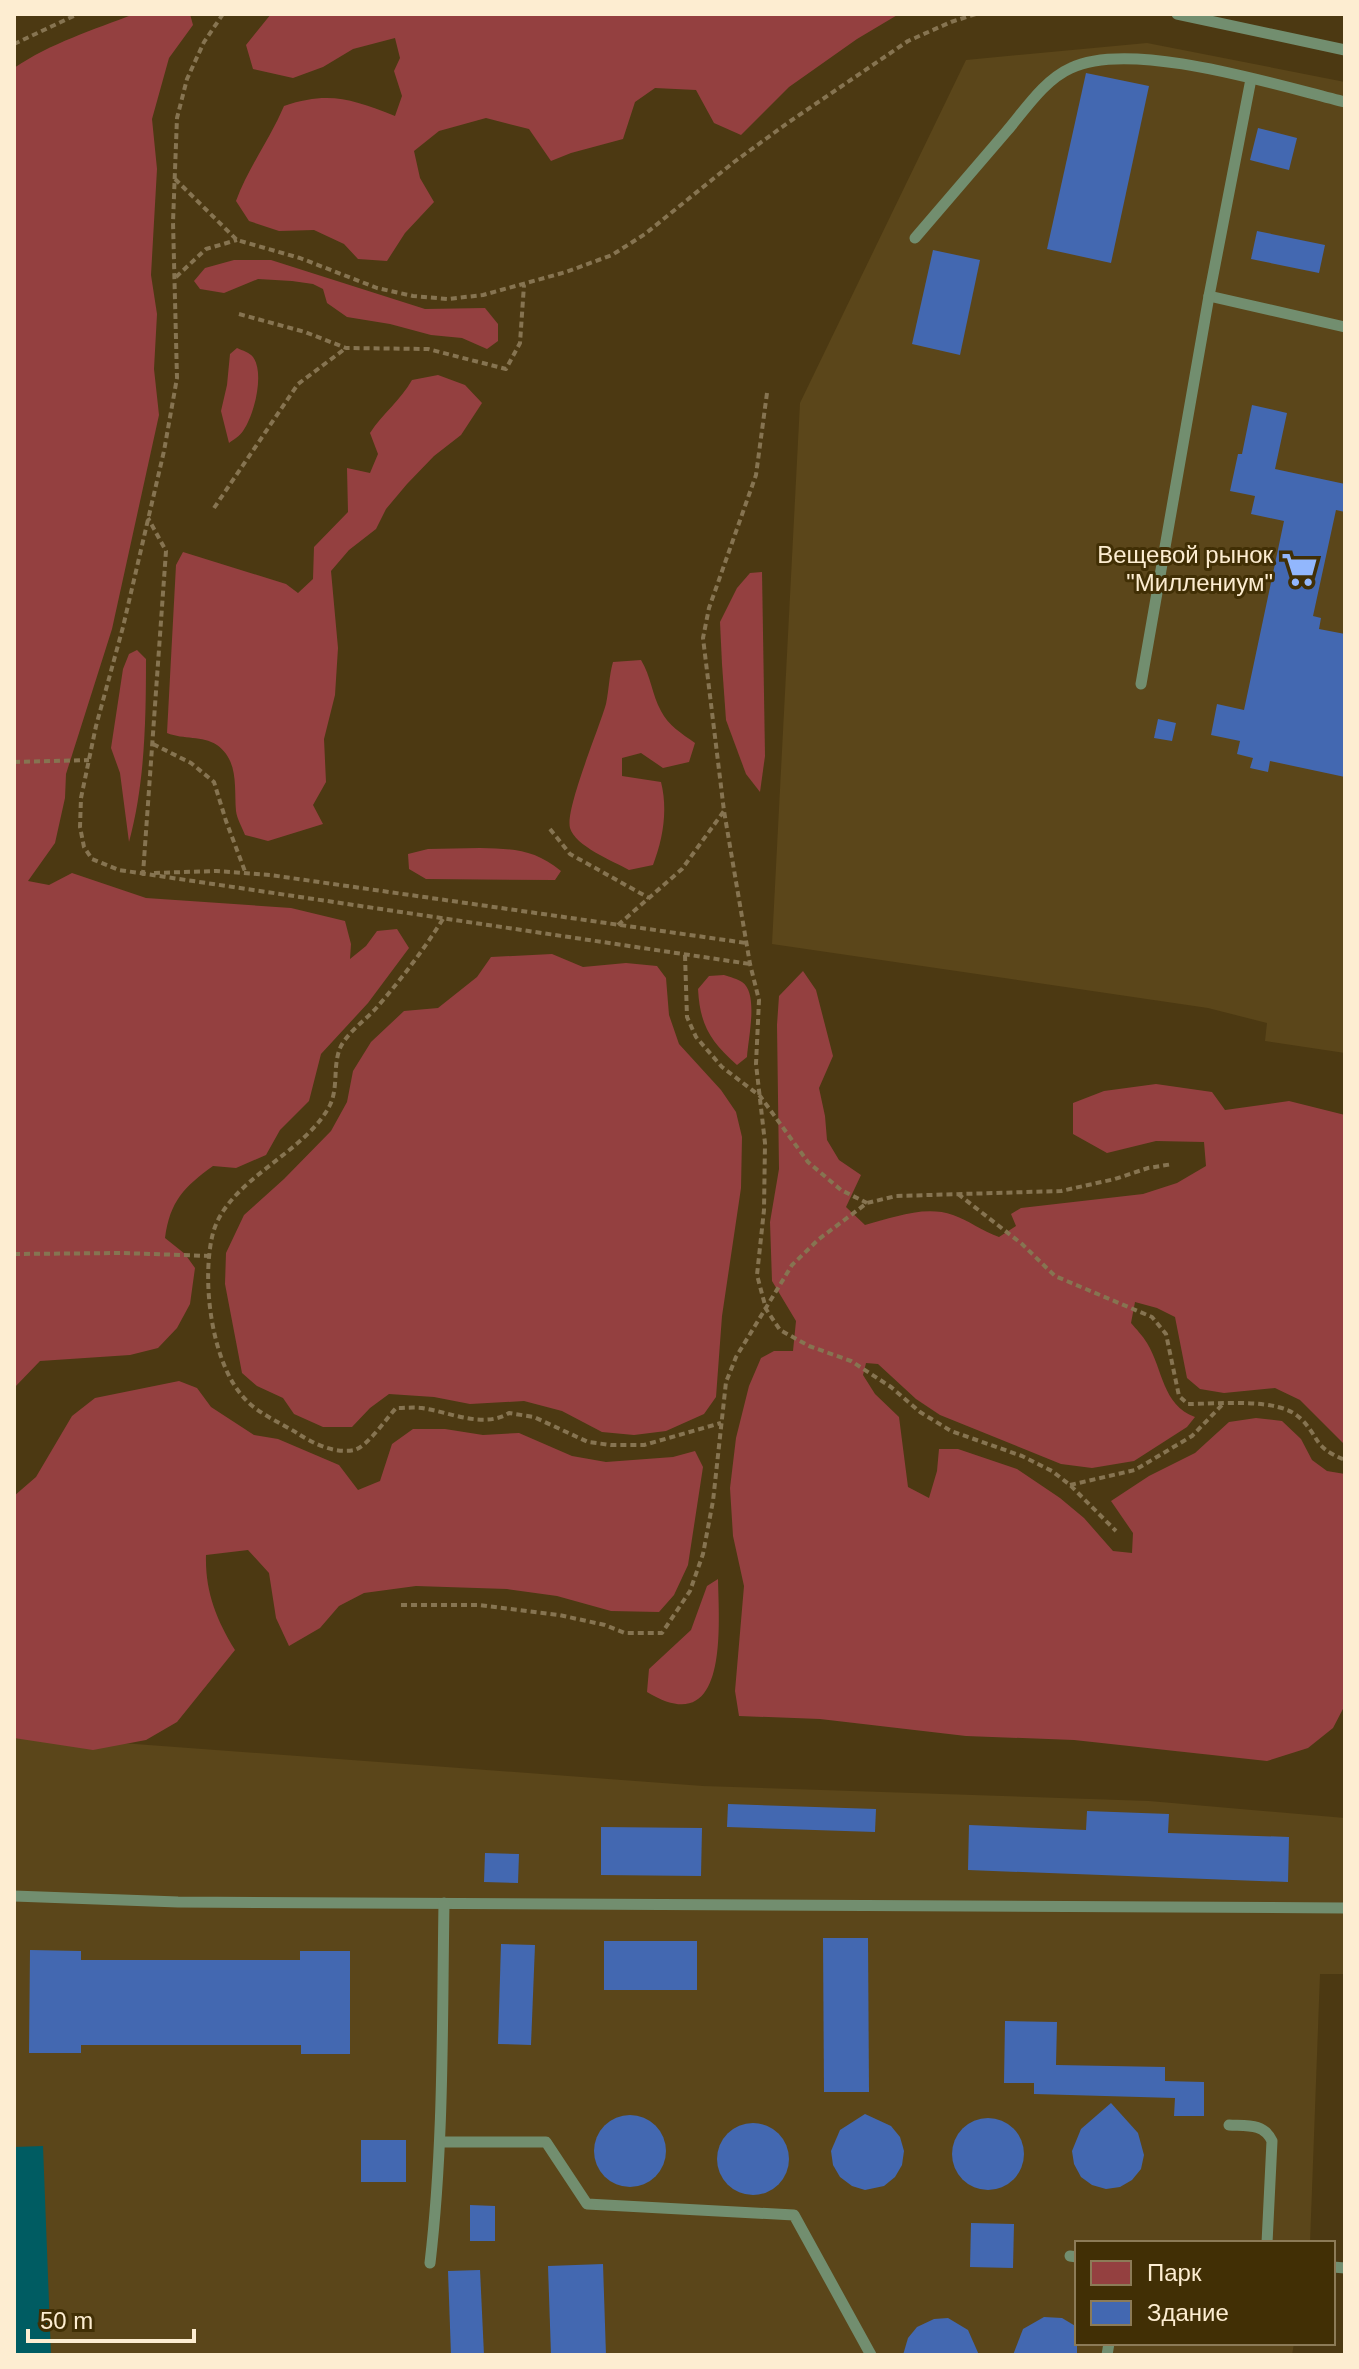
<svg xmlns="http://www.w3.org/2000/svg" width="1359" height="2369" font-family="Helvetica,sans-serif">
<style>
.built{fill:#5b461a}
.green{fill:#944040}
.water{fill:#005c62}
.building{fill:#4368b1}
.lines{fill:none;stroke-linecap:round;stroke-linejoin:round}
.path{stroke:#867451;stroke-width:4;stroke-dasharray:6 4;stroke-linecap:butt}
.service{stroke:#728e6f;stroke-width:11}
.labels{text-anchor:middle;stroke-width:6;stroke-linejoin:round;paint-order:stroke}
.poi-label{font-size:24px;fill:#fdedd1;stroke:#412f05;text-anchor:end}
</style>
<rect width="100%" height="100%" fill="#4c3912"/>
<g class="built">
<polygon points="1147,43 1345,82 1345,1053 1265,1041 1267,1023 1208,1008 772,944 800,403 966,60"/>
<polygon points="14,1735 703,1786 1149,1801 1345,1818 1345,1974 1320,1974 1310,2243 1077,2243 1077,2343 1294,2343 1292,2355 14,2355"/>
</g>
<g class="green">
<path d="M134,14H190L193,25L169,58L152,119L157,169L151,275L157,314L154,369L159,415L112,629L66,774L65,798L55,843L28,881L49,885L72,873L146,898L291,908L345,921L351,944L350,959L366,946L377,931L397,929L409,948L368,1003L321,1054L309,1101L280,1130L266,1155L236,1168L213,1166C184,1187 170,1201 165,1238L185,1254L195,1268L190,1304L177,1328L158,1348L130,1355L40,1361L14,1388V68C51,43 93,30 134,14Z"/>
<path d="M271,14H899L857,39L789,87L741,135L714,123L696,90L655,88L635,102L623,139L571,153L551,161L529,129L486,118L439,131L414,151L420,178L434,202L405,233L387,261L358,259L344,244L314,230L279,231L249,221L236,201C248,168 270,139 284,106C329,91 351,99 395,116L402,96L394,71L400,58L395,38L353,49L323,67L293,78L253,69L246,45Z"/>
<polygon points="234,260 271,260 425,309 485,308 498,324 498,341 487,349 462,338 431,335 390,324 347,317 327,303 323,289 313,284 292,281 258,279 224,293 200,289 194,281 205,268"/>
<path d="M237,348C243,351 249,352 253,357C265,373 254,416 243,431C240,436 233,440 229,443L221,411L227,385L230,354Z"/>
<path d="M438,375L465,385L482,403L461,435L434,456L407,484L386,509L376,529L349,550L331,571L338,648L335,695L324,739L326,782L313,805L323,824L268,841L245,835C242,827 237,819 236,811C234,787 239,761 217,745C202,735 184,740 167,733L176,565L183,552L286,584L298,593L313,579L314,547L348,512L347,468L370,473L378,454L370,433C383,413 400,401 412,380Z"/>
<polygon points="762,572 765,756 760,792 746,774 726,720 722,664 720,622 737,588 750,573"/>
<path d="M137,650L146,659C146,720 145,783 129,842L120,773L111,748L123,669L129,654Z"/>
<path d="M641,660C651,676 652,695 661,711C668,725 682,734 695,743L689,762L663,768L641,753L622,758V776L661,782C668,810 663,839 653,865L629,870C613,861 575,846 570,828C565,809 599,729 606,704C609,690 609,676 613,662Z"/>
<path d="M480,848C513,849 534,849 561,871L555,880L426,879L409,869L408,854L428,849Z"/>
<polygon points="552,954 583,967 626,963 657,966 666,978 669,1015 679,1044 721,1090 736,1112 742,1137 741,1188 722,1316 716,1397 704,1414 666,1431 634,1435 602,1432 562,1411 524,1401 470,1404 434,1397 389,1394 370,1408 352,1427 323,1427 294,1414 283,1398 257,1386 242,1373 225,1284 226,1253 244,1215 284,1179 331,1131 347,1102 353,1071 371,1042 404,1011 438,1008 477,977 491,957"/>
<path d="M803,971L816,990L833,1056L819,1088L825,1116L827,1140L839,1160L861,1175L846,1207L865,1225C893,1218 924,1205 953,1215C968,1220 982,1231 999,1237L1016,1226L1011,1214L1021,1208L1143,1194L1177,1183L1206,1166L1204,1142L1156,1141L1107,1153L1073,1134V1103L1104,1091L1156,1084L1212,1092L1225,1110L1289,1101L1345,1115V1445L1300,1400L1275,1388L1224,1393L1200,1389L1187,1378L1175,1317L1157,1308L1135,1302L1131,1323C1136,1329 1143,1336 1147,1343C1163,1369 1162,1405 1195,1417L1187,1427L1134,1461L1092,1468L1061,1464L940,1415L916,1399L878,1364L866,1363L863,1375L875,1394L899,1417L908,1487L929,1498L937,1471L939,1449H958L1017,1469L1060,1498L1084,1518L1113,1551L1132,1553L1133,1533L1111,1501L1149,1476L1195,1453L1229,1422L1256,1418L1282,1421L1301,1439L1312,1460L1327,1471L1345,1474V1705L1333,1728L1308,1748L1267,1761L1074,1740L966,1736L820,1719L739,1716L735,1691L744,1586L733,1536L730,1488L736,1438L749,1386L761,1358L774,1351H793L796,1321L772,1281L770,1222L779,1169L777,1025L779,996Z"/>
<path d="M724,975C730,977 738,979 742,982C759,993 748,1039 747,1057L737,1065C710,1041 700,1025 698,989L709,976Z"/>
<path d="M179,1381L197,1388L211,1407L254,1435L278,1439L339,1465L358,1490L380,1481L392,1444L413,1429H445L483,1435L519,1433L572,1456L606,1462L673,1457L695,1451L703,1467L688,1565L674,1595L659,1612L611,1611L557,1596L507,1589L416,1586L364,1593L339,1606L320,1628L289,1646L276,1618L269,1573L248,1550L206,1555C205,1591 216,1619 235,1650L177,1722L146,1740L93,1750L14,1738V1496L36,1477L72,1416L95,1398Z"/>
<path d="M718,1579C719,1627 729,1742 647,1692L649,1669L691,1630L707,1586Z"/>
</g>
<polygon class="water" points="43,2146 51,2355 14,2355 14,2147"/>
<g class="building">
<polygon points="1086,73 1149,86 1111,263 1047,249"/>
<polygon points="1258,128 1297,138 1289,170 1250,160"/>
<polygon points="1257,231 1325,245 1319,273 1251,259"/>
<polygon points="933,250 980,260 960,355 912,344"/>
<polygon points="1252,405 1287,413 1275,469 1345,484 1345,512 1336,510 1313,616 1321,618 1319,629 1345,634 1345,777 1270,761 1268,772 1250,768 1253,758 1237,754 1240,741 1211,735 1217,704 1244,710 1284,521 1251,514 1255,496 1230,491 1238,454 1242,454"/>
<polygon points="1158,719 1176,723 1172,741 1154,738"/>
<polygon points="728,1804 876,1809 875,1832 727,1827"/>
<polygon points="1087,1811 1169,1814 1168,1833 1289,1837 1288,1882 968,1870 969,1825 1086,1830"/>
<polygon points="601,1827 702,1828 701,1876 601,1875"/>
<polygon points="485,1853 519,1854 518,1883 484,1882"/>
<polygon points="823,1938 868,1938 869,2092 824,2092"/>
<rect x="604" y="1941" width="93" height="49"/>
<polygon points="501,1944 535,1945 531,2045 498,2044"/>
<polygon points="30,1950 81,1951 81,1960 300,1960 300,1951 350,1951 350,2054 301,2054 301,2045 81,2045 81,2053 29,2053"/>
<polygon points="1005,2021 1057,2022 1056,2065 1165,2067 1165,2081 1204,2082 1204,2116 1174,2116 1175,2098 1034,2094 1034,2083 1004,2083"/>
<polygon points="1111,2103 1138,2133 1144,2155 1141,2169 1132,2180 1120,2187 1106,2189 1092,2185 1081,2177 1074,2164 1072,2151 1081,2129"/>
<polygon points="865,2114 891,2126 900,2137 904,2151 902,2165 895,2177 884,2186 865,2190 852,2186 840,2177 833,2165 831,2151 840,2130"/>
<circle cx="630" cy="2151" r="36"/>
<circle cx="988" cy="2154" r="36"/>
<circle cx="753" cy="2159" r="36"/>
<rect x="361" y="2140" width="45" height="42"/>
<polygon points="470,2205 495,2206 495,2241 470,2241"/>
<polygon points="971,2223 1014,2224 1013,2268 970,2267"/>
<polygon points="603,2264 606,2355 551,2355 548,2266"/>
<polygon points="480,2270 484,2355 451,2355 448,2271"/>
<polygon points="1044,2317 1062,2318 1077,2327 1077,2355 1013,2355 1023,2329"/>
<polygon points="948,2318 968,2330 979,2355 903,2355 908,2338 917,2327 934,2319"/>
</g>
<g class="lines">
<g class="path">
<polyline points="223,14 204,42 187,79 177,118 173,222 177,378 164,451 123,627 96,726 81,798 80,827 84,847 92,859 119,870 750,964"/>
<polyline points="14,44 78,14"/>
<polyline points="175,179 237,240 300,258 377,288 413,296 448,299 483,295 566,272 612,255 645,234 734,162 789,122 908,41 951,22 976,14"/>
<polyline points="176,277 206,249 237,240"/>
<polyline points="239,314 305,332 346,348 428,349 506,369 520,343 524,285"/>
<polyline points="767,393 756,475 709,608 703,638 724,811 750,964 759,1000 756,1064 765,1143 764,1210 757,1275 766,1309 780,1330 809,1346 851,1361 891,1387 920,1412 951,1431 1022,1456 1052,1471 1070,1485 1116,1531"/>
<polyline points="214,508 298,384 346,348"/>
<polyline points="153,744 191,763 214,782 226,821 246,874"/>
<polyline points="14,762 89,760"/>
<polyline points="550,829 570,854 649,898"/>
<polyline points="154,873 216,871 270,875 746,943"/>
<polyline points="145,874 143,874 166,551 148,518"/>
<path d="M443,919C422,952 403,977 378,1006C367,1019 349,1031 341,1046C332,1065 339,1086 330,1105C306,1153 228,1179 213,1233C201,1279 211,1365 246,1400C259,1414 281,1423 297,1433C312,1443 334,1454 354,1450C367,1447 386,1419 396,1408C405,1408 413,1407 422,1408C449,1412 484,1429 509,1413L534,1417L588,1442L611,1445H644L721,1423"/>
<polyline points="618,925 682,869 724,811"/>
<polyline points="685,955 687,1017 696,1037 722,1067 760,1096 808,1162 841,1190 867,1203"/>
<path d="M958,1194L1022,1244L1055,1276L1152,1317L1166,1334L1179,1396L1188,1404C1218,1404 1279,1397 1300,1418C1321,1438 1311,1446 1345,1460"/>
<polyline points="14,1254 122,1253 211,1256"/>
<polyline points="1070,1485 1135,1470 1192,1436 1222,1405"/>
<polyline points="401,1605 479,1605 559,1615 605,1625 625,1633 662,1633 690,1591 703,1554 713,1501 726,1382 736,1357 792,1265 819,1239 867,1203 896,1196 1061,1191 1115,1179 1148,1168 1173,1164"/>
</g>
<g class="service">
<polyline points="1177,14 1345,50"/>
<polyline points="1251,79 1209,296 1345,327"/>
<path d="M915,238C945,203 976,167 1006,132C1025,110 1044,80 1071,68C1132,39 1279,86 1345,102"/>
<polyline points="1141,684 1209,296"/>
<polyline points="14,1896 178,1902 1345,1908"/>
<path d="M1229,2125C1246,2126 1264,2123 1272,2141L1267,2243"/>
<polyline points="440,2142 546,2142 587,2204 794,2215 871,2355"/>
<polyline points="1070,2256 1077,2257"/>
<path d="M430,2263C444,2143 442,2023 444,1903"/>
<polyline points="1333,2267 1345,2268"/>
<polyline points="1107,2355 1109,2343"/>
</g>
</g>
<defs>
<symbol id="supermarket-bare" viewBox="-9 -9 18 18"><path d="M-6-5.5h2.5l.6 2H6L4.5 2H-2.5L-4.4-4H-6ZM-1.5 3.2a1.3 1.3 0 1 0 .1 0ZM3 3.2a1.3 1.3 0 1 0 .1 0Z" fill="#92b7fd" stroke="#412f05" stroke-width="2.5" paint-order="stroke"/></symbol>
</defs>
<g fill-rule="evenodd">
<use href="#supermarket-bare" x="1274" y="544" width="51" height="51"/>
</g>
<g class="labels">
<g class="poi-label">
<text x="1273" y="563">Вещевой рынок<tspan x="1273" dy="28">"Миллениум"</tspan></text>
</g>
</g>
<rect width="1359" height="2369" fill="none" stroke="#fdedd1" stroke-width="32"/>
<rect x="1075" y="2241" width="260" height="104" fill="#412f05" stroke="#8c7b57" stroke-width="2"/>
<rect x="1091" y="2261" width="40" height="24" fill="#944040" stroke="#8c7b57" stroke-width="2"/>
<text x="1147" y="2281" font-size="24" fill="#fdedd1">Парк</text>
<rect x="1091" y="2301" width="40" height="24" fill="#4368b1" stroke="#8c7b57" stroke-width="2"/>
<text x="1147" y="2321" font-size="24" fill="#fdedd1">Здание</text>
<path d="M28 2329v12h166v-12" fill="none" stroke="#fdedd1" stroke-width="4"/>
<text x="40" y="2329" font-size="24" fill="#fdedd1" stroke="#412f05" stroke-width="6" paint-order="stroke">50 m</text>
</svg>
